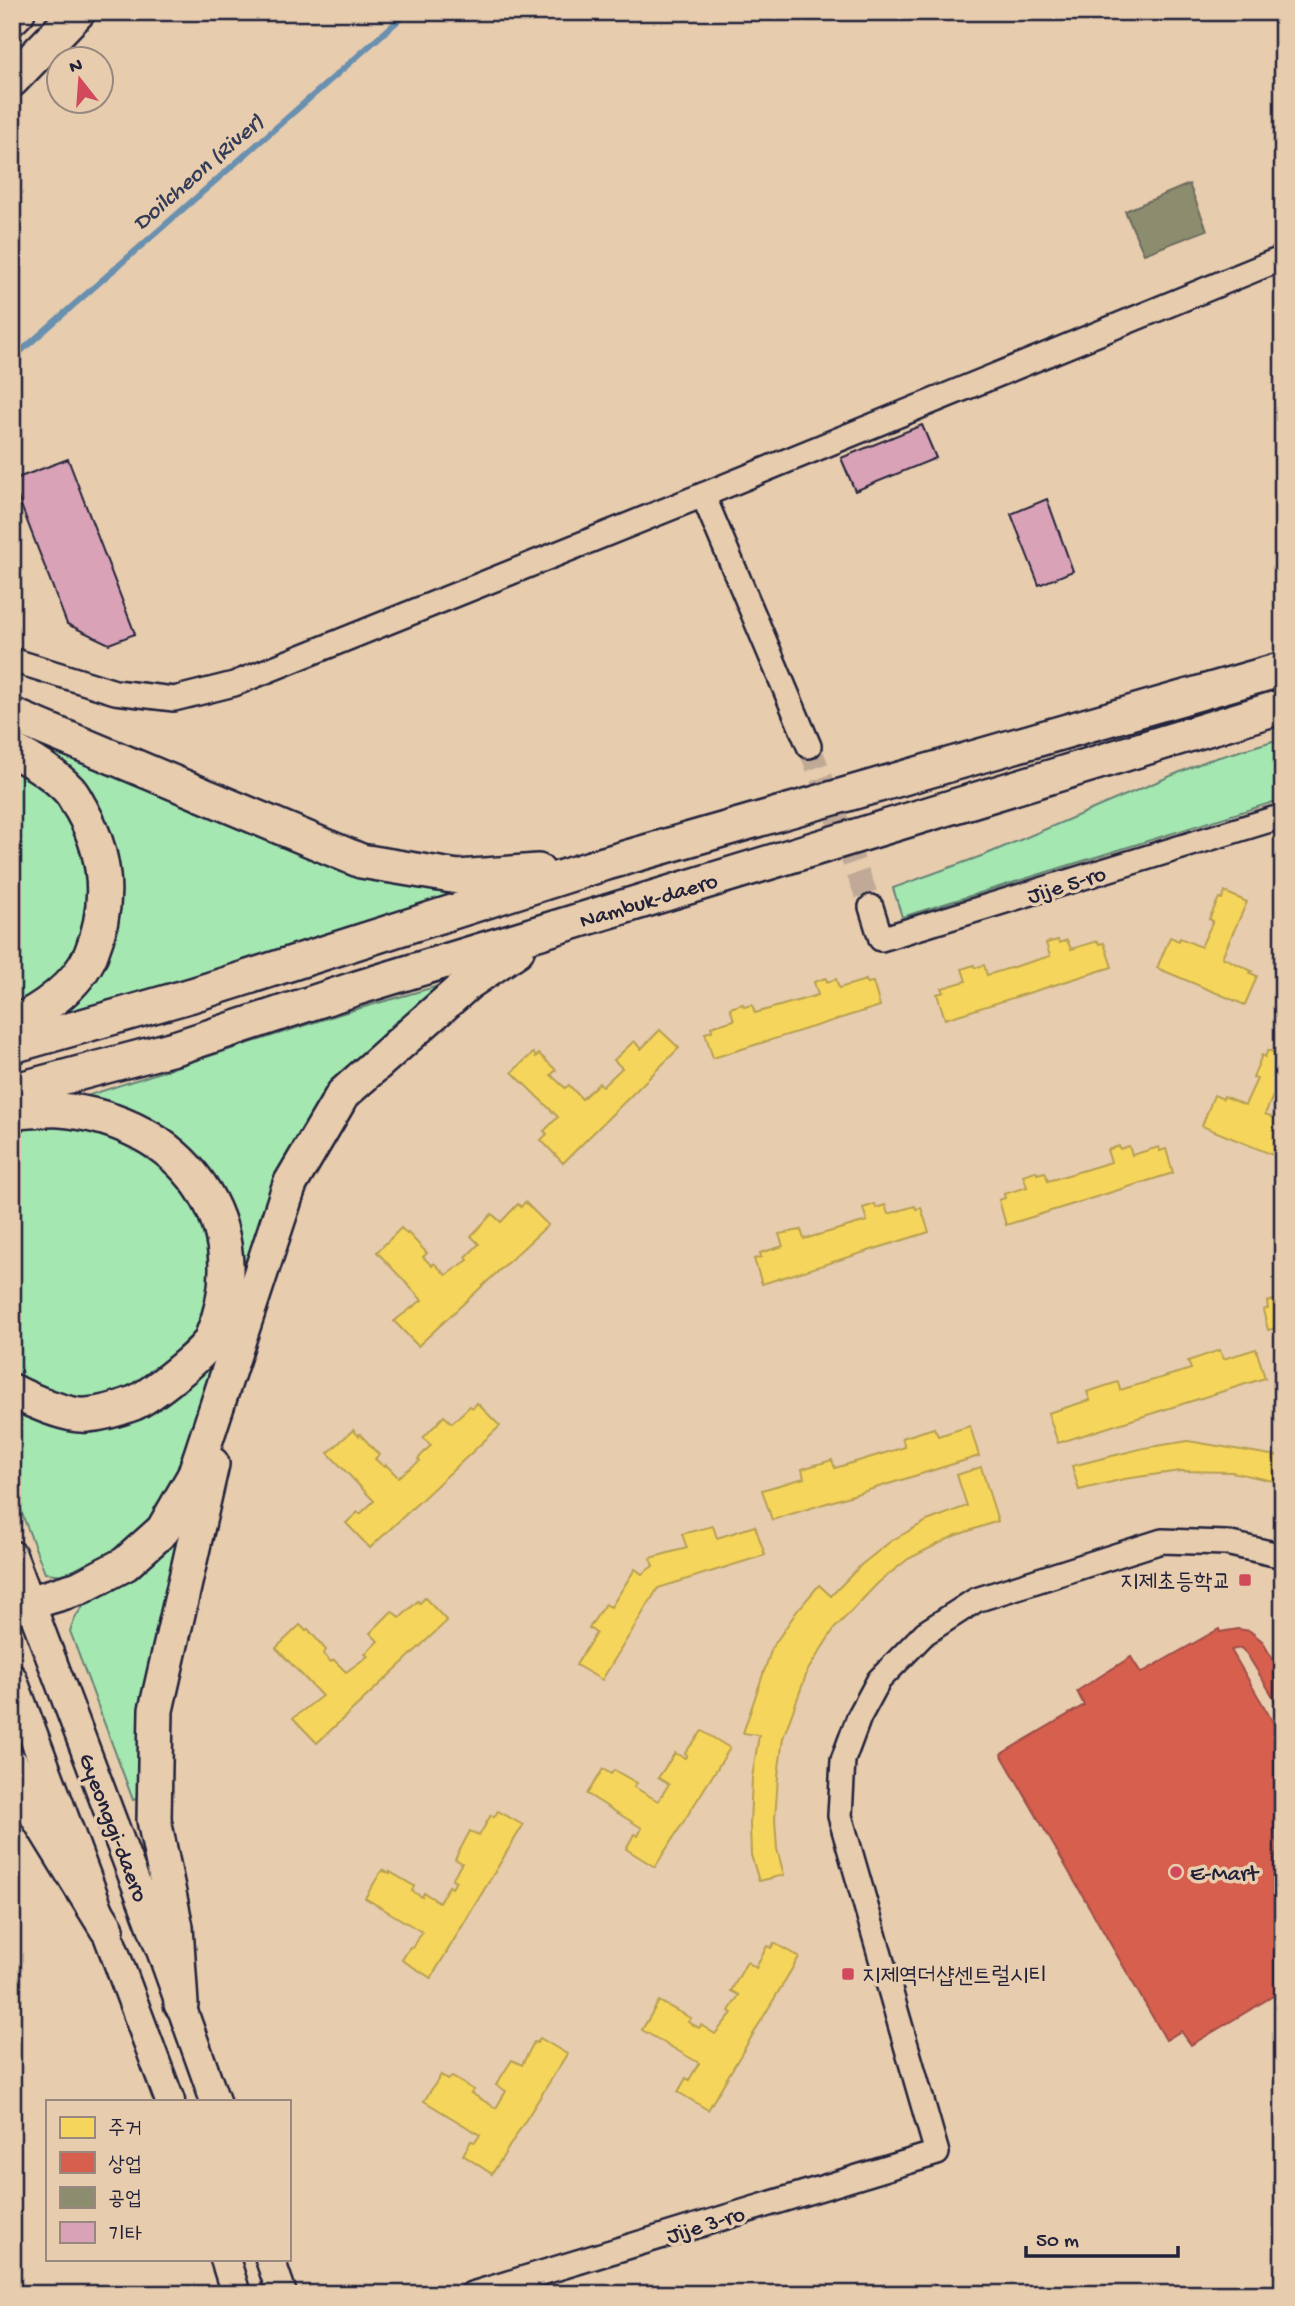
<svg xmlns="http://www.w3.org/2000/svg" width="1295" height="2306" font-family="'Gochi Hand','Poor Story',sans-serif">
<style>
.green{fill:#a5e7b0;stroke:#648476;stroke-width:2}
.homes{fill:#f6d55c;stroke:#b69f52;stroke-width:2}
.shops{fill:#d6604d;stroke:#a04d48;stroke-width:2}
.industry{fill:#8c8c6e;stroke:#6c6c5f;stroke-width:2}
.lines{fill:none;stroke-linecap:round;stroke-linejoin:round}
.stream{stroke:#6b90af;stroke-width:6}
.building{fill:#d9a2b6;stroke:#22223b;stroke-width:2}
.minor-tunnel{stroke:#c0aa97;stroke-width:23;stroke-dasharray:23 11;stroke-linecap:butt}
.minor-casing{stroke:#22223b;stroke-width:28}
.major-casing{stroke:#22223b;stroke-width:33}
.highway-casing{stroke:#22223b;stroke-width:38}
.minor{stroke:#e7ccae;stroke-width:23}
.major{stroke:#e7ccae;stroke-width:28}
.highway{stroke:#e7ccae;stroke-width:33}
.poi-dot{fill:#d1495b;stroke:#e7ccae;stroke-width:2.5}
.labels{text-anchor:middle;stroke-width:7;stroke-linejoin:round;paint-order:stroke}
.street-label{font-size:23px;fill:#22223b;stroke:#e7ccae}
.poi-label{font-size:23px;fill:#22223b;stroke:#e7ccae;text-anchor:start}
.water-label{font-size:24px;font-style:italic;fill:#343d58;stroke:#e7ccae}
</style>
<rect width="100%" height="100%" fill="#e7ccae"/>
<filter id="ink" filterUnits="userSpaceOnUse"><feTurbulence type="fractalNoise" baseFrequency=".0143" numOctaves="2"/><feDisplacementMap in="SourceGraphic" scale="14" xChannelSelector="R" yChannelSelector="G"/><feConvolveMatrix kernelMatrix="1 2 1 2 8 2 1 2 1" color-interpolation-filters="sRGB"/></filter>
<g filter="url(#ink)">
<g class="green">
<polygon points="32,738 476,891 60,1016 81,994 118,880 28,745"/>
<polygon points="1283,738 1283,799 902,917 893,888 987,854 1206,761"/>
<path d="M12,764C32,779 53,794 67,815C97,862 96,941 53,981C41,991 25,999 12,1008Z"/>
<polygon points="445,984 446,988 394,1023 338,1081 204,1431 152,1529 77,1576 45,1573 12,1488 12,1409 88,1428 213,1351 220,1206 68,1102 343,1013"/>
<polygon points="12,1126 100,1127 166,1164 206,1220 211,1273 205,1305 193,1337 129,1393 83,1406 12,1377"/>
<polygon points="184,1522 140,1798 133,1800 70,1631 76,1616 88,1600"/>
</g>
<g class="homes">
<polygon points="1225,892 1247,902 1222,957 1252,971 1250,973 1257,976 1245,1005 1157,968 1170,937 1179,941 1180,938 1201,947 1213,921 1209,919 1219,898 1222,899"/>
<polygon points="1058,940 1059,943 1067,940 1071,949 1098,941 1099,944 1104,943 1112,967 945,1019 937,994 944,992 942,988 966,981 962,969 974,965 975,968 984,965 987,975 1050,956 1046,943"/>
<polygon points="826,978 827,982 836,979 839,988 866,980 867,983 873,982 880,1006 713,1058 705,1033 712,1031 711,1027 734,1020 730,1008 743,1004 744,1007 752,1005 755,1013 818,995 814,982"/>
<polygon points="660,1030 679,1048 563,1163 541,1140 547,1134 544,1131 558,1117 512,1072 533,1053 536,1057 539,1054 556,1070 551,1075 565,1088 569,1085 582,1099 599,1083 603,1086 622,1068 614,1060 634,1041 641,1049"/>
<polygon points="1268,1050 1283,1056 1283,1073 1265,1114 1283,1122 1283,1159 1202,1126 1214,1095 1223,1099 1224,1096 1245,1105 1257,1079 1253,1077 1262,1055 1265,1057"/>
<polygon points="1119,1146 1120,1149 1129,1146 1132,1155 1159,1147 1160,1151 1166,1149 1173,1173 1006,1225 999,1200 1005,1198 1004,1194 1027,1187 1023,1175 1036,1171 1037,1174 1045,1172 1048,1181 1111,1162 1107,1150"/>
<polygon points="525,1202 548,1225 418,1346 394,1321 422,1300 377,1252 401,1228 407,1234 408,1233 427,1253 423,1257 432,1266 434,1263 446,1275 468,1260 466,1257 479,1244 471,1236 492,1214 501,1222 518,1204 521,1207"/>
<polygon points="875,1204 876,1208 885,1205 888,1214 915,1206 916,1209 921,1208 929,1232 762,1284 754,1259 761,1257 760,1253 783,1246 779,1234 801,1230 804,1239 867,1221 863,1208"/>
<polygon points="1283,1297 1283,1326 1268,1330 1263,1310 1268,1308 1267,1302"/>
<polygon points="1256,1349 1265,1378 1058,1443 1048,1413 1090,1400 1087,1392 1118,1382 1120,1390 1191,1369 1188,1361 1220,1350 1223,1359"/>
<polygon points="477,1403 500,1426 370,1548 346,1523 358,1512 360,1514 374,1501 328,1453 353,1430 359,1436 360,1434 379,1455 375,1459 384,1467 386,1465 398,1477 420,1461 418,1459 431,1445 423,1438 444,1416 452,1423 470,1406 473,1408"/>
<polygon points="970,1426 979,1456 772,1520 762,1490 804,1478 802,1469 832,1460 835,1468 905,1447 902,1438 934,1428 938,1436"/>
<polygon points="1188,1441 1283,1457 1282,1483 1232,1472 1180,1471 1124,1479 1079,1490 1072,1466 1144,1448"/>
<polygon points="981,1467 998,1521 954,1536 908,1559 878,1583 834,1629 808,1670 783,1738 778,1776 775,1820 777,1849 784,1875 759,1881 751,1855 750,1825 752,1778 759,1735 743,1733 772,1648 797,1611 819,1585 831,1596 861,1565 891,1541 927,1521 967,1506 957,1475"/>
<polygon points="713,1526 717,1538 755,1526 765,1555 658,1588 602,1680 576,1665 596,1633 589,1628 605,1604 611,1607 635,1569 642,1574 653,1566 650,1558 687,1548 682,1534"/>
<polygon points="425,1598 447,1621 317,1743 293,1718 322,1696 276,1648 300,1625 306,1631 308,1629 326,1650 323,1654 331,1662 334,1660 346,1672 368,1656 365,1654 378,1641 370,1633 392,1611 400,1618 418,1601 420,1603"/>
<polygon points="702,1731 730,1748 655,1867 626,1849 634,1834 638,1836 642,1828 587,1794 603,1769 611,1774 614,1770 637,1783 634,1787 658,1801 669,1784 658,1778 675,1753 685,1758 687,1755 685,1753"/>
<polygon points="498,1811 523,1825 431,1978 402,1960 410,1947 413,1948 422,1932 365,1898 382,1870 390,1874 390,1872 414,1886 412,1891 422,1897 424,1893 439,1902 449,1886 452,1888 456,1881 452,1879 462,1863 455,1859 470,1831 479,1836 491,1815 494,1817"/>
<polygon points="774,1943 799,1957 708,2110 678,2092 686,2078 689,2080 699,2063 642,2030 659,2001 691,2018 688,2022 699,2028 701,2025 715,2034 732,2013 729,2011 739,1995 731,1991 747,1962 756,1968 767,1946 771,1948"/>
<polygon points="540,2038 567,2054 492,2174 463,2155 471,2141 475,2142 480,2135 424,2101 441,2075 448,2080 452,2077 474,2090 471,2093 496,2108 506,2091 496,2085 512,2060 522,2065 534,2042 537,2043"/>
</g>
<polygon class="shops" points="1219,1629 1220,1632 1238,1629 1250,1631 1262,1641 1283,1677 1283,1713 1247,1654 1241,1648 1231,1650 1283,1739 1283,1990 1191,2045 1181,2031 1166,2040 1001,1754 1084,1705 1077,1691 1131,1657 1141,1673"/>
<polygon class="industry" points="1189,184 1207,230 1144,254 1125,211"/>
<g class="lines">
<polyline class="stream" points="12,359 408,12"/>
</g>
<g class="building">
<polygon points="922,425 936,458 855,491 841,458"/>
<polygon points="68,459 135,634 109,644 67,624 12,482 12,480"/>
<polygon points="1047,499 1073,571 1039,585 1011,514"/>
</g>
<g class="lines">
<polyline class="minor-tunnel" points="809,746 871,907"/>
<defs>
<g id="minor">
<polyline points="703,495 809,746"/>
<polyline points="12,660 115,692 174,699 234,684 703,495 1283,258"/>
<polyline points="871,907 881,939 1283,816"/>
<polyline points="472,2294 937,2153 840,1816 843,1760 859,1717 879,1680 925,1633 976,1600 1162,1541 1226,1543 1283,1556"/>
</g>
<g id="major">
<polyline points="12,1555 165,1961 215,2101"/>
<polyline points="12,1678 170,2101"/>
<polyline points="225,2259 236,2294"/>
<polyline points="270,2259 282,2294"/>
</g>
<g id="highway">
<polyline points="12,18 18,12"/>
<polyline points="12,80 78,12"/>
<polyline points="12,715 361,861 458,877 538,871"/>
<path d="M12,750C33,761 53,773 69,790C74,795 77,803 81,809C107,855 111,904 91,954C78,985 42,1011 12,1024"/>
<polyline points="12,1046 192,995 600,865 1283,669"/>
<polyline points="12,1091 178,1047 357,988 1283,706"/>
<path d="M12,1112C28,1112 45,1109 60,1110C180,1120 261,1222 211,1339C204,1354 150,1396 134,1403C121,1408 101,1414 87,1415C68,1417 30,1400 12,1391"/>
<polyline points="12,1608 79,1588 125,1564 163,1530 194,1476 290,1184 343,1094 468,983 517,950"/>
<polyline points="12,1765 33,1809 107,1929"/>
<polyline points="181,2004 176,1927 154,1820 156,1710 212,1464"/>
</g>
</defs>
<use href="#minor" class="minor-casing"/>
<use href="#major" class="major-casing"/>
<use href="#highway" class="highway-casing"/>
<use href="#minor" class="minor"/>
<use href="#major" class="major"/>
<use href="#highway" class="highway"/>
</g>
</g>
<g class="poi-dot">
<rect x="1238" y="1573" width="14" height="14" rx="3.5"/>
<circle cx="1176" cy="1872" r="7"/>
<rect x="841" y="1967" width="14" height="14" rx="3.5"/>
</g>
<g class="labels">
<g class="street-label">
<text transform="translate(1066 883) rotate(-17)" y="8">Jije 5-ro</text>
<text transform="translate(648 899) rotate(-17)" y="8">Nambuk-daero</text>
<text transform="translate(115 1827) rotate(69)" y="8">Gyeonggi-daero</text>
<text transform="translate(705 2223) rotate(-17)" y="8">Jije 3-ro</text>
</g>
<g class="poi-label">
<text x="1231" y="1588" text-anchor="end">지제초등학교</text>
<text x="1190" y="1880">E-Mart</text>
<text x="862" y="1982">지제역더샵센트럴시티</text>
</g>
<g class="water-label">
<text transform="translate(197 171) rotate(-41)" y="8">Doilcheon (River)</text>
</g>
</g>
<rect width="1295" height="2306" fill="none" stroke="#e7ccae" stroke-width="42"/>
<rect x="21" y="21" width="1253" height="2264" fill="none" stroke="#22223b" stroke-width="2.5" filter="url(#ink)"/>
<rect x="46" y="2100" width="245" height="161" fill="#e7ccae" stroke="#988880" stroke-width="2"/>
<rect x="60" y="2117" width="35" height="21" fill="#f6d55c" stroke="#988880" stroke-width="2"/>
<text x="108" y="2134" font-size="21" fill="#22223b">주거</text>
<rect x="60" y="2152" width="35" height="21" fill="#d6604d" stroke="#988880" stroke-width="2"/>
<text x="108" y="2170" font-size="21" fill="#22223b">상업</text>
<rect x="60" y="2187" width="35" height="21" fill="#8c8c6e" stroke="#988880" stroke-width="2"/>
<text x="108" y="2204" font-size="21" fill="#22223b">공업</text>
<rect x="60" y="2222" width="35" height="21" fill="#d9a2b6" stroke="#988880" stroke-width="2"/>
<text x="108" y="2240" font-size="21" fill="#22223b">기타</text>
<g transform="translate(80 80) rotate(343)"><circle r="33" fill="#e7ccae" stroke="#988880" stroke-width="2"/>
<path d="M0-5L12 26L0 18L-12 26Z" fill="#d1495b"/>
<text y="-10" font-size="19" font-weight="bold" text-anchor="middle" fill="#22223b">N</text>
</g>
<path d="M1026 2246v10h152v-10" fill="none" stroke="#22223b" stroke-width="3.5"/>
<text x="1036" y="2246" font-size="21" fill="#22223b" stroke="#e7ccae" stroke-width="5" paint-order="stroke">50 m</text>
</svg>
